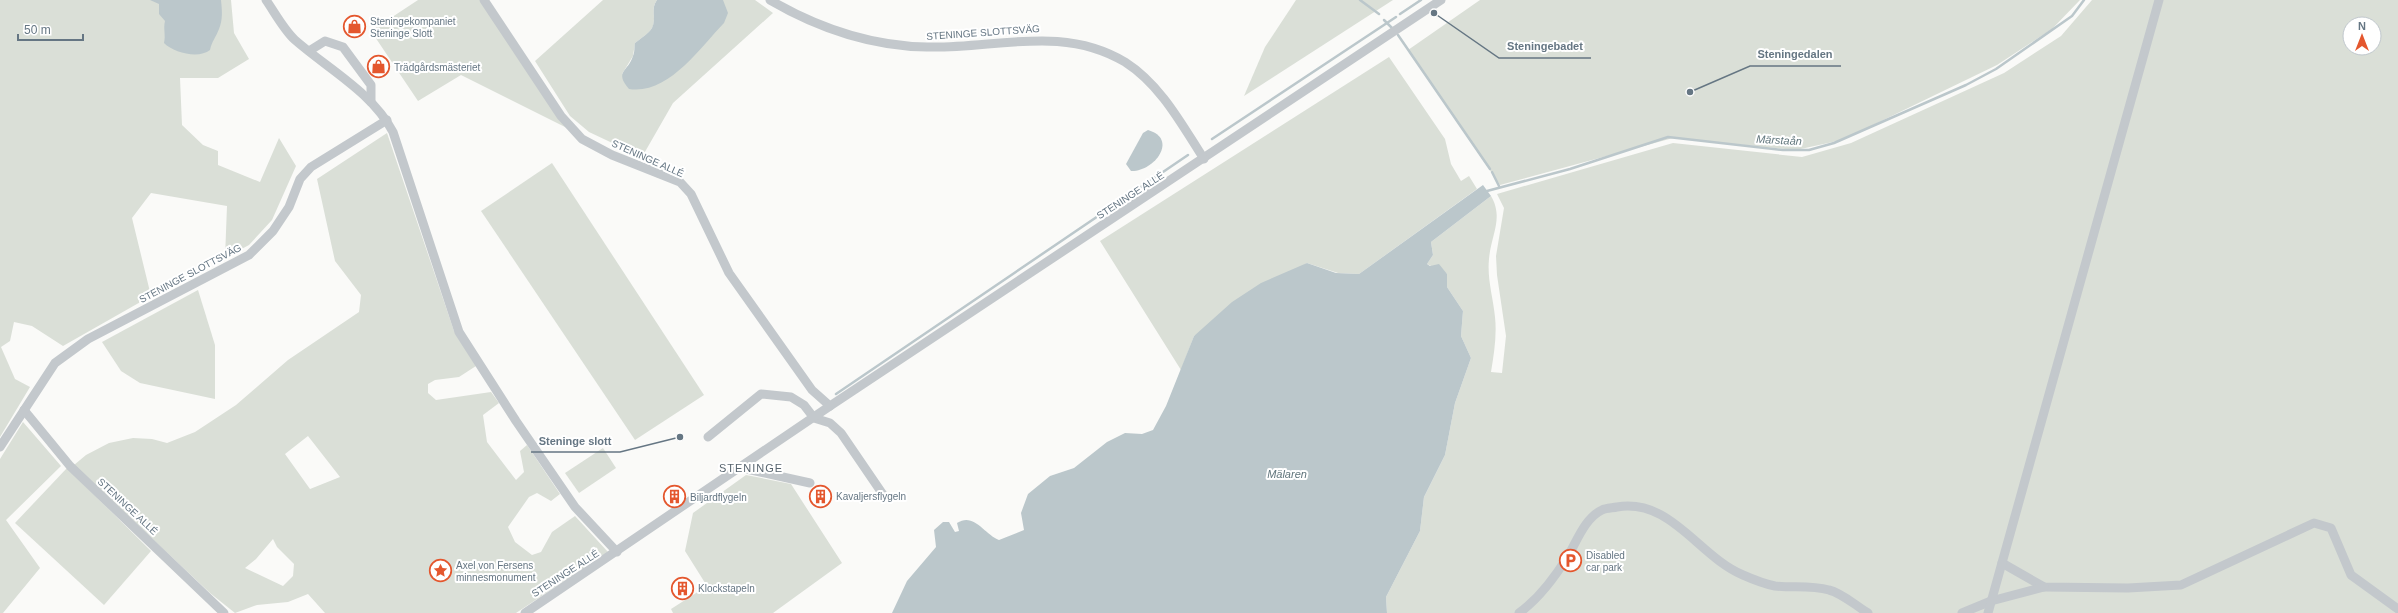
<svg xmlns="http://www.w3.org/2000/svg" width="2398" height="613" font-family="Arial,sans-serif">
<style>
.green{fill:#dadfd7;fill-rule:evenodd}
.water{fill:#bbc7cb}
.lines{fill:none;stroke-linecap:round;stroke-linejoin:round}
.stream{stroke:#bbc7cb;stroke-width:2.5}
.street{stroke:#c3c8cc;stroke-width:9}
.labels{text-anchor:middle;stroke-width:4;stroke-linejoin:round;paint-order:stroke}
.poi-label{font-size:10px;fill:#657683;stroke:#fff;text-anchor:start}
.street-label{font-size:10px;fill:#657683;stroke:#fff}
.water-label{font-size:11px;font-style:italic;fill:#60757c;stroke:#fff}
.neighbourhood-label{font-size:11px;letter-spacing:1px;fill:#57646e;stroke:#fff}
.leader{fill:none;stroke:#657683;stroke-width:1.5}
.callout-dot{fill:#657683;stroke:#fff;stroke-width:1.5}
.callout-label{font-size:11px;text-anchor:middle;font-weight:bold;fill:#657683;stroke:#fff;stroke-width:4;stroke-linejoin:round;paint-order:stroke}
</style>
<rect width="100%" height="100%" fill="#fafaf8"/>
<g class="green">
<polygon points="0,0 231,0 234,33 249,59 218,78 180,78 182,125 203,145 218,151 218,165 260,182 279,138 296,166 272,220 249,245 225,258 227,206 151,193 132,218 151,296 63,346 32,326 14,322 10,341 1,347 15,379 30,387 0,437"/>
<polygon points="418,0 482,0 567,128 461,75 418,101 371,31"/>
<path d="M603,0H657C650,9 657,18 652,28C649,33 640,39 635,43L633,56L622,74L723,0H755L773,13L673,103L642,157L589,132L570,116L535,61Z"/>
<polygon points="1296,0 1393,0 1244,96 1265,47"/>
<polygon points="1480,0 2080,0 2052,29 1997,65 1842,140 1796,150 1673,138 1500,185 1408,50"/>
<path d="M2092,0H2398V613H1387L1386,597L1420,531L1424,497L1445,455L1455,403L1471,358L1461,336L1463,311L1447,287V274L1427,264L1433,255L1431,242L1491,196C1504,218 1491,235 1489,259C1487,279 1493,297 1495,317C1497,335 1494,354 1491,372L1502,373L1506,336L1497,275L1496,256L1504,208L1497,194L1673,143L1802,157L1851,143L2004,73L2061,36ZM2350,24H2374V48H2350Z"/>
<polygon points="1389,57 1445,139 1451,164 1461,181 1469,176 1477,189 1359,274 1338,273 1307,263 1194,336 1181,370 1100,241"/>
<path d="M387,133L454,331L476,366L459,377L435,380L428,384V393L436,400L491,392L499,403L483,415L487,442L516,480L524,472L520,451L527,445L560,494L551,501L537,493L529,497L508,527L515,542L532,555L541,552L552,532L575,516L608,552L516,613H325L308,594L288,602L257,605L235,613L210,593L74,465L86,455L109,443L133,438L152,439L167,443L195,432L236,405L288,360L359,312L361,295L335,261L317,179ZM308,436L340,477L310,489L285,454ZM273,539L277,547L294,564L293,576L283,586L245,568L256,559Z"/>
<polygon points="552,163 704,395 635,440 481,211"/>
<polygon points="198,290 215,345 215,399 140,383 121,371 102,342"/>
<polygon points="23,422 61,466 6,520 40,568 3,613 0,613 0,459"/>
<polygon points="603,448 616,468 579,493 565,473"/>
<polygon points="67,468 151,551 104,605 15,523"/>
<polygon points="746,475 791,484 842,563 773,613 673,613 671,609 707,586 685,551 693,513"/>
</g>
<g class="water">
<path d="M150,0H221C222,10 223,20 219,29C216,37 212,41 210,50C199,59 174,53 164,43C166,35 163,29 165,21L159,14V4Z"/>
<path d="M657,0H723L728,13L724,23C699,49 668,95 629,89C614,71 628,72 633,56C635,52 634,47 635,43C640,39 649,33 652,28C657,18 650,9 657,0Z"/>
<path d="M1148,130C1179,139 1154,172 1131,171L1126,164L1143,133Z"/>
<path d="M1483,185L1491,196L1431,242L1433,255L1427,264L1430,266L1439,264L1447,274V287L1463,311L1461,336L1471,358L1455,403L1445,455L1424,497L1420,531L1386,597L1387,613H892L907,581L936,547L934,530L943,522H949L955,532L959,531L957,523C974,512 984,534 999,540L1024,530L1021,513L1028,494L1050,476L1074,468L1107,442L1125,433L1142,434L1153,430L1166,406L1194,336L1232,302L1261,283L1307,263L1336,273L1359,274Z"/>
</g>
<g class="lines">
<g class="stream">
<polyline points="1360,0 1379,14"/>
<polyline points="1400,14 1421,0"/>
<polyline points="1384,20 1392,28"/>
<polyline points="1398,35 1490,169"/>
<polyline points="1212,139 1396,17"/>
<polyline points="1492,172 1499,186"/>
<polyline points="1487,191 1570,169 1668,137 1783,150 1809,150 1834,143 1966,85 1996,69 2072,16 2084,0"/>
<polyline points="836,394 1188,155"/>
</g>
<g class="street">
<path d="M266,0C275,13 284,30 295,40C328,69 372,92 393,132L459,332L516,421L575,507L617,552"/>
<polyline points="484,0 561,116 582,139 612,155 680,182 691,194 729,273 812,390 830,406 1441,0"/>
<path d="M770,0C818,28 870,46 927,47C994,49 1062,24 1125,62C1161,85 1182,125 1204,159"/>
<polyline points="309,51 325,41 343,47 371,85 371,102"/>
<polyline points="24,410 70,466 224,613"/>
<polyline points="708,437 761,394 791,397 804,405 814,418 830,423 841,433 884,496"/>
<polyline points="0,447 55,363 88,339 249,255 273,231 289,207 300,179 311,167 387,120"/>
<polyline points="742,468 810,483"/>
<polyline points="2002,563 2044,587 2128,588 2181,585 2314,523 2331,528 2351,575 2398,609"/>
<polyline points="525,613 830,406"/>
<path d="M1519,613C1540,598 1555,577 1568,556C1577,541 1585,518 1602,510C1606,508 1612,508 1617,507C1671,498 1698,556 1743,575C1752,579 1765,584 1775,586C1793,588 1811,585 1829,590C1842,593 1856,606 1868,613"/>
<polyline points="1962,613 1991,601 2044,587"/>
<polyline points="1988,613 2159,0"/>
</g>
</g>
<defs>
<symbol id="shop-ring" viewBox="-11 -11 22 22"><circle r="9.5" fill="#fff" stroke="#e4572e" stroke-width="1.5"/><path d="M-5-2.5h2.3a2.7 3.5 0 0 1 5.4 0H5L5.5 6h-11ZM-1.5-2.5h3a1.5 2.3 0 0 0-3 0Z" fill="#e4572e"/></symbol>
<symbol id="building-ring" viewBox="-11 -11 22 22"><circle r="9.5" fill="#fff" stroke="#e4572e" stroke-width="1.5"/><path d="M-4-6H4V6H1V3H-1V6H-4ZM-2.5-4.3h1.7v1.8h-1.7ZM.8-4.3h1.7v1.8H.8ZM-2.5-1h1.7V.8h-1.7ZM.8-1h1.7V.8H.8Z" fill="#e4572e"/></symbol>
<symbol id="parking-ring" viewBox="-11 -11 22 22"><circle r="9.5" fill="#fff" stroke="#e4572e" stroke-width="1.5"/><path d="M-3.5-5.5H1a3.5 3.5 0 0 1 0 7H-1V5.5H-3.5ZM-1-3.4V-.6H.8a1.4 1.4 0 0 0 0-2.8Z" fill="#e4572e"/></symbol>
<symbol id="sight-ring" viewBox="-11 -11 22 22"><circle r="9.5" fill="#fff" stroke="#e4572e" stroke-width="1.5"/><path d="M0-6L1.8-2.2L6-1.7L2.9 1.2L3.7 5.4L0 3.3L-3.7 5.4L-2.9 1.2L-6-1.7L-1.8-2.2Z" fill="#e4572e"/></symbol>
</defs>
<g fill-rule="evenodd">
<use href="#shop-ring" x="342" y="14" width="25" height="25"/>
<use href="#shop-ring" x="366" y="54" width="25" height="25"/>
<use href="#building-ring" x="808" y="484" width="25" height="25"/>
<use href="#building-ring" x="662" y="484" width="25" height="25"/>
<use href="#parking-ring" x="1558" y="548" width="25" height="25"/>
<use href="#sight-ring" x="428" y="558" width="25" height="25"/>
<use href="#building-ring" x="670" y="576" width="25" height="25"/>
</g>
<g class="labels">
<g class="poi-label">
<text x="370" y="25">Steningekompaniet<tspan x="370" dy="12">Steninge Slott</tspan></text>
<text x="394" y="71">Trädgårdsmästeriet</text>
<text x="836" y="500">Kavaljersflygeln</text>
<text x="690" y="501">Biljardflygeln</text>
<text x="1586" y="559">Disabled<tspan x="1586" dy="12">car park</tspan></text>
<text x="456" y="569">Axel von Fersens<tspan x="456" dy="12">minnesmonument</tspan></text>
<text x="698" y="592">Klockstapeln</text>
</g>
<g class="street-label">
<text transform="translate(983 32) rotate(-4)" y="4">STENINGE SLOTTSVÄG</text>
<text transform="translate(648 158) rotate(24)" y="4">STENINGE ALLÉ</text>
<text transform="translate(1130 195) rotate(-33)" y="4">STENINGE ALLÉ</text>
<text transform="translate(190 273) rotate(-28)" y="4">STENINGE SLOTTSVÄG</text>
<text transform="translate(128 506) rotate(43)" y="4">STENINGE ALLÉ</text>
<text transform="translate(565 573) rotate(-33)" y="4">STENINGE ALLÉ</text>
</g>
<g class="water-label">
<text transform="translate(1779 140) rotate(3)" y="4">Märstaån</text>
<text x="1287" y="478">Mälaren</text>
</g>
<g class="neighbourhood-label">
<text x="751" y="472">STENINGE</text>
</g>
</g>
<path class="leader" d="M1434 13L1499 58H1591M1690 92L1750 66H1841M680 437L620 452H531"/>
<g class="callout-dot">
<circle cx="1434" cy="13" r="4"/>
<circle cx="1690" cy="92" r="4"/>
<circle cx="680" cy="437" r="4"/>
</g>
<g class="callout-label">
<text x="1545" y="50">Steningebadet</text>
<text x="1795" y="58">Steningedalen</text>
<text x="575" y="445">Steninge slott</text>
</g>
<g transform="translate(2362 36)"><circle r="19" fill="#ffffff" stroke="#c1c8cd"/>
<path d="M0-3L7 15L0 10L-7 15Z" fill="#e4572e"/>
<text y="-6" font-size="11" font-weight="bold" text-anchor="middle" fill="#657683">N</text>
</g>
<path d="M18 34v6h65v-6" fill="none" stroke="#657683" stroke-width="2"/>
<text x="24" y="34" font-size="12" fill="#657683" stroke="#ffffff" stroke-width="3" paint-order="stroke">50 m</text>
</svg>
